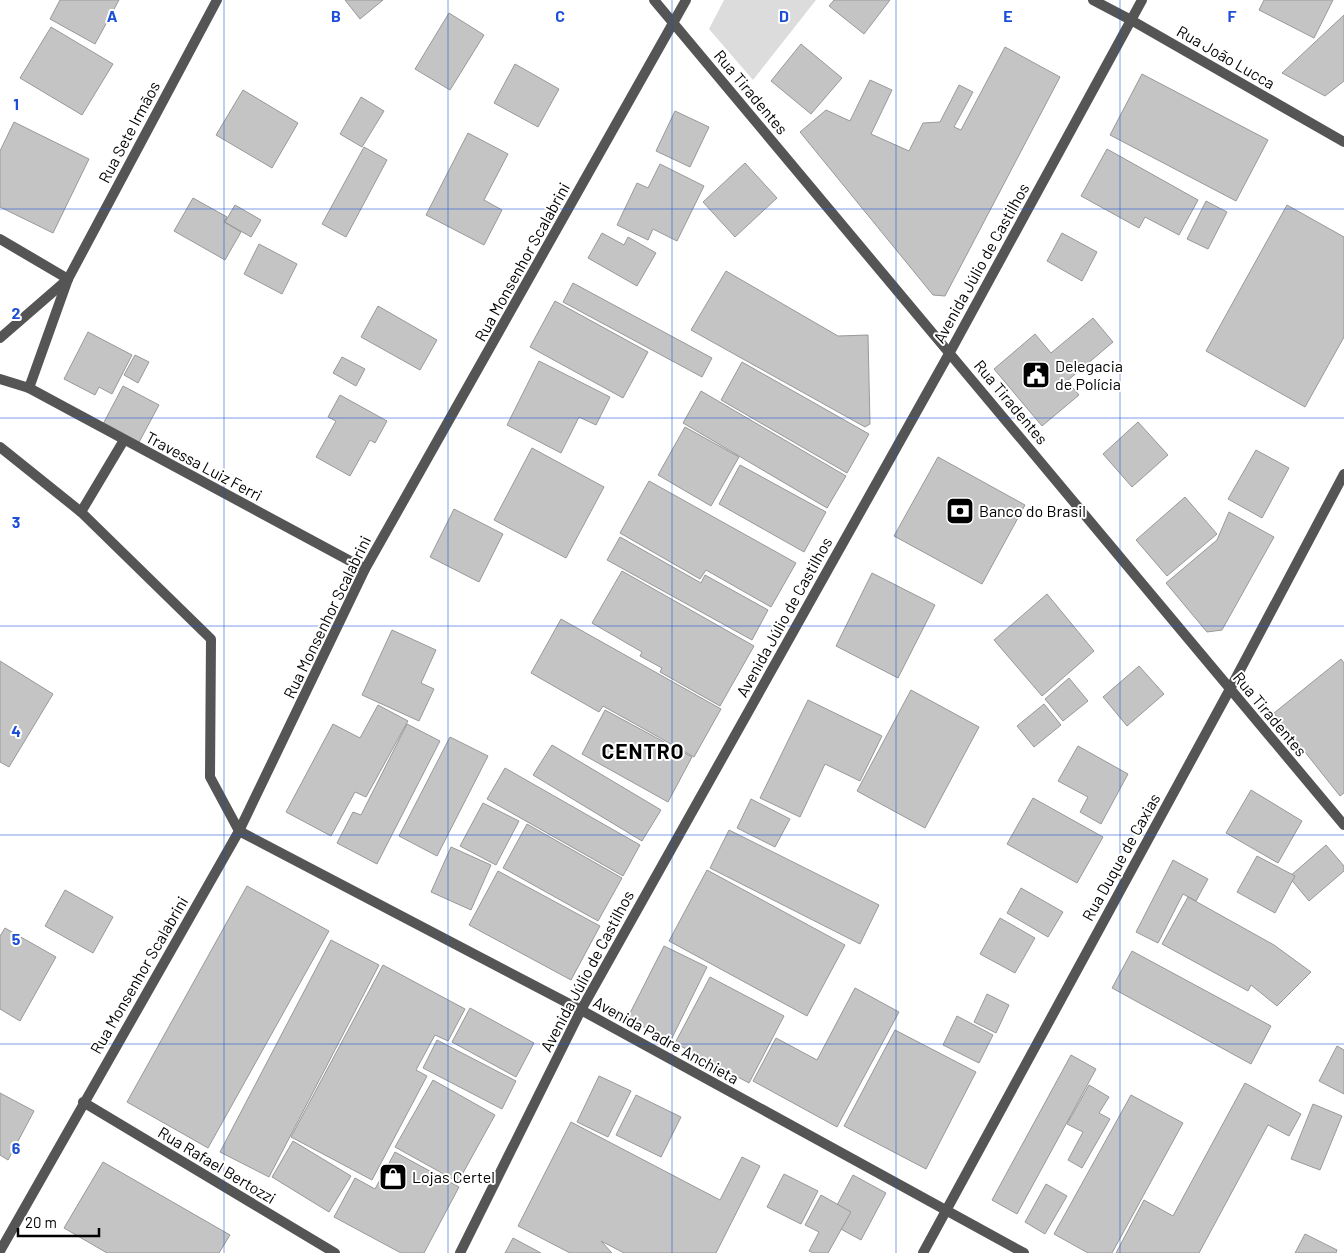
<svg xmlns="http://www.w3.org/2000/svg" width="1344" height="1253" font-family="Barlow,sans-serif">
<style>
.green{fill:#dcdcdc}
.building{fill:#c4c4c4;stroke:#999}
.lines{fill:none;stroke-linecap:round;stroke-linejoin:round}
.service{stroke:#555;stroke-width:10}
.minor{stroke:#555;stroke-width:10}
.tertiary{stroke:#555;stroke-width:10}
.grid{fill:none;stroke:#1d4ed8;stroke-width:1;stroke-opacity:0.55}
.labels{text-anchor:middle;stroke-width:4;stroke-linejoin:round;paint-order:stroke}
.street-label{font-size:16px;fill:#000;stroke:#fff}
.poi-label{font-size:16px;fill:#000;stroke:#fff;text-anchor:start}
.district-label{font-size:21px;font-weight:bold;letter-spacing:1px;fill:#000;stroke:#fff}
.grid-label{font-size:16px;text-anchor:middle;font-weight:bold;fill:#1d4ed8;stroke:#fff;stroke-width:4;stroke-linejoin:round;paint-order:stroke}
</style>
<rect width="100%" height="100%" fill="#fff"/>
<polygon class="green" points="724,0 816,0 753,80 709,29"/>
<g class="building">
<polygon points="60,0 119,0 95,44 50,19"/>
<polygon points="345,0 383,0 360,19"/>
<polygon points="834,0 890,0 864,34 829,6"/>
<polygon points="1264,0 1333,0 1314,38 1259,10"/>
<polygon points="449,13 484,35 450,90 415,69"/>
<polygon points="1344,15 1344,81 1325,96 1282,73"/>
<polygon points="51,27 113,64 82,115 20,78"/>
<polygon points="801,44 842,78 811,114 771,81"/>
<polygon points="1005,47 1060,77 945,296 933,295 800,132 826,110 850,121 870,80 892,90 871,134 909,151 923,123 940,122 959,85 973,92 954,127 961,130"/>
<polygon points="515,64 559,89 538,127 494,103"/>
<polygon points="1142,74 1268,140 1236,201 1110,135"/>
<polygon points="243,90 298,123 272,168 216,135"/>
<polygon points="361,97 384,111 362,147 340,134"/>
<polygon points="675,111 709,127 690,167 656,151"/>
<polygon points="14,122 89,159 53,233 0,207 0,151"/>
<polygon points="468,133 508,154 484,200 502,210 484,245 426,215"/>
<polygon points="364,147 387,160 346,237 322,224"/>
<polygon points="1107,149 1198,200 1179,235 1145,217 1139,228 1081,196"/>
<polygon points="745,163 777,198 735,237 703,202"/>
<polygon points="660,164 704,186 677,241 653,229 648,240 617,225 637,183 648,188"/>
<polygon points="193,198 227,217 224,222 241,232 225,260 174,231"/>
<polygon points="1206,201 1227,212 1208,249 1187,239"/>
<polygon points="235,205 261,220 251,237 225,222"/>
<polygon points="1287,205 1344,237 1344,337 1305,407 1206,351"/>
<polygon points="602,233 624,245 628,237 656,253 637,286 588,258"/>
<polygon points="1062,233 1097,252 1082,281 1047,261"/>
<polygon points="259,244 297,264 282,294 244,274"/>
<polygon points="726,271 838,336 868,335 870,424 865,427 691,330"/>
<polygon points="573,283 712,358 702,377 563,302"/>
<polygon points="555,301 648,352 623,398 530,347"/>
<polygon points="378,306 437,340 420,370 361,337"/>
<polygon points="1093,318 1113,342 1067,381 1079,395 1042,426 994,369 1035,334 1051,353"/>
<polygon points="88,332 132,355 112,394 99,387 95,395 64,379"/>
<polygon points="135,355 149,362 138,383 124,375"/>
<polygon points="342,357 365,369 356,386 333,373"/>
<polygon points="539,361 610,397 596,425 579,417 561,453 507,425"/>
<polygon points="742,362 869,434 847,473 721,400"/>
<polygon points="123,386 159,405 138,444 102,426"/>
<polygon points="701,391 846,476 827,508 683,423"/>
<polygon points="340,395 387,421 375,443 370,440 350,476 316,457 336,421 328,417"/>
<polygon points="1138,422 1168,455 1132,487 1103,454"/>
<polygon points="685,427 739,457 711,506 658,475"/>
<polygon points="532,448 604,487 566,558 494,520"/>
<polygon points="1256,450 1289,468 1262,518 1228,499"/>
<polygon points="938,457 1025,505 982,584 894,536"/>
<polygon points="740,465 826,512 804,552 719,504"/>
<polygon points="649,481 796,563 771,607 706,570 700,579 620,533"/>
<polygon points="1185,497 1217,534 1167,576 1136,540"/>
<polygon points="454,509 503,534 479,582 430,557"/>
<polygon points="1229,512 1274,537 1222,630 1207,632 1166,583 1217,540"/>
<polygon points="620,537 701,583 705,575 768,610 752,640 607,560"/>
<polygon points="622,571 754,646 720,706 660,672 662,668 640,656 642,652 592,623"/>
<polygon points="872,573 935,605 898,678 836,646"/>
<polygon points="1047,594 1094,651 1042,696 994,640"/>
<polygon points="561,619 721,709 694,757 603,706 599,712 531,673"/>
<polygon points="392,630 436,650 421,683 434,689 419,721 362,695"/>
<polygon points="1341,659 1344,663 1344,793 1340,796 1274,713"/>
<polygon points="0,661 53,694 9,767 0,762"/>
<polygon points="1139,666 1164,694 1127,726 1103,697"/>
<polygon points="1069,678 1088,701 1063,721 1045,699"/>
<polygon points="911,690 979,727 925,828 857,791"/>
<polygon points="808,700 882,736 860,781 825,764 800,817 760,798"/>
<polygon points="1044,704 1061,725 1034,747 1017,726"/>
<polygon points="378,705 408,721 366,797 355,792 331,836 286,812 333,724 360,738"/>
<polygon points="605,710 692,757 668,802 582,754"/>
<polygon points="407,724 440,741 377,864 337,843 353,812 361,815"/>
<polygon points="450,737 488,756 437,856 399,836"/>
<polygon points="552,745 661,810 642,841 533,775"/>
<polygon points="1078,746 1128,774 1101,824 1080,812 1088,797 1058,781"/>
<polygon points="505,768 640,845 623,876 487,799"/>
<polygon points="1251,790 1302,821 1278,863 1226,833"/>
<polygon points="1033,798 1103,837 1077,883 1007,844"/>
<polygon points="751,799 790,819 775,847 737,828"/>
<polygon points="483,803 519,821 496,865 460,846"/>
<polygon points="527,824 622,878 598,921 503,868"/>
<polygon points="729,830 879,905 860,944 710,868"/>
<polygon points="1326,845 1344,866 1344,871 1309,901 1289,877"/>
<polygon points="451,847 491,865 471,910 431,892"/>
<polygon points="1257,856 1295,876 1275,913 1237,892"/>
<polygon points="1173,860 1208,879 1196,901 1183,894 1158,943 1136,932"/>
<polygon points="707,870 845,945 807,1016 669,941"/>
<polygon points="498,871 600,926 571,980 469,925"/>
<polygon points="247,886 329,931 208,1148 127,1102"/>
<polygon points="1021,888 1063,912 1048,937 1007,913"/>
<polygon points="65,890 113,917 93,953 45,926"/>
<polygon points="1188,897 1274,945 1311,972 1277,1006 1251,985 1248,991 1162,944"/>
<polygon points="1000,918 1035,938 1015,973 980,954"/>
<polygon points="5,928 56,957 20,1021 0,1009 0,936"/>
<polygon points="331,940 379,965 269,1177 220,1152"/>
<polygon points="664,946 707,967 671,1040 627,1019"/>
<polygon points="1132,951 1271,1026 1251,1064 1112,988"/>
<polygon points="383,965 465,1009 448,1041 435,1035 416,1070 427,1076 372,1180 291,1137"/>
<polygon points="710,977 784,1016 749,1083 675,1043"/>
<polygon points="855,988 899,1012 837,1127 753,1081 776,1038 817,1060"/>
<polygon points="987,994 1009,1005 996,1033 974,1022"/>
<polygon points="470,1008 534,1043 516,1077 452,1042"/>
<polygon points="957,1016 993,1035 979,1063 943,1045"/>
<polygon points="895,1030 976,1072 926,1169 844,1126"/>
<polygon points="437,1040 516,1081 502,1109 423,1068"/>
<polygon points="1337,1046 1344,1050 1344,1094 1319,1081"/>
<polygon points="1071,1055 1096,1069 1017,1214 992,1200"/>
<polygon points="599,1076 631,1091 608,1137 577,1122"/>
<polygon points="433,1080 495,1115 458,1182 395,1147"/>
<polygon points="1245,1083 1301,1114 1289,1136 1268,1125 1199,1253 1116,1253 1144,1200 1173,1216"/>
<polygon points="1089,1085 1109,1097 1099,1113 1110,1119 1082,1168 1068,1160 1083,1132 1067,1124"/>
<polygon points="0,1093 34,1111 8,1160 0,1155"/>
<polygon points="636,1095 681,1117 661,1157 616,1135"/>
<polygon points="1131,1095 1183,1123 1112,1253 1088,1253 1054,1234"/>
<polygon points="1313,1104 1342,1116 1320,1170 1291,1159"/>
<polygon points="571,1122 720,1200 742,1157 760,1166 716,1253 624,1253 601,1241 612,1253 570,1253 518,1226"/>
<polygon points="293,1141 351,1176 329,1212 272,1177"/>
<polygon points="395,1152 459,1187 424,1253 401,1253 334,1217 355,1178 375,1189"/>
<polygon points="103,1162 230,1235 219,1253 107,1253 64,1228"/>
<polygon points="784,1174 818,1191 801,1224 767,1207"/>
<polygon points="853,1175 886,1193 861,1240 828,1222"/>
<polygon points="1046,1184 1067,1196 1045,1234 1025,1222"/>
<polygon points="821,1195 851,1212 828,1253 813,1253 809,1251 819,1232 805,1225"/>
<polygon points="1305,1234 1337,1250 1336,1253 1295,1253"/>
<polygon points="513,1238 541,1253 505,1253"/>
</g>
<g class="lines">
<g class="service">
<polyline points="0,447 81,512 211,639 210,777 239,831"/>
<polyline points="81,512 124,440"/>
</g>
<g class="minor">
<polyline points="1131,20 1344,142"/>
<polyline points="0,239 68,279"/>
<polyline points="0,338 68,279"/>
<polyline points="0,379 29,388 68,279 217,0"/>
<polyline points="29,388 365,569"/>
<polyline points="83,1102 335,1253"/>
<polyline points="923,1253 1230,689 1344,474"/>
</g>
<g class="tertiary">
<polyline points="654,0 1344,825"/>
<polyline points="1093,0 1131,20"/>
<polyline points="239,831 581,1010 1024,1253"/>
<polyline points="0,1251 239,831 365,569 686,0"/>
<polyline points="460,1253 581,1010 950,352 1142,0"/>
</g>
</g>
<path class="grid" d="M224,0V1253M448,0V1253M672,0V1253M896,0V1253M1120,0V1253M0,209H1344M0,418H1344M0,626H1344M0,835H1344M0,1044H1344"/>
<defs>
<symbol id="civic-square" viewBox="-11 -11 22 22"><rect x="-9" y="-9" width="18" height="18" rx="4" fill="#000" stroke="#fff"/><path d="M-.6-6.5H3V-4.5H.6V-3L4-1V1h2V6H-6V1h2V-1L-.6-3ZM-1.2 2.5V6h2.4V2.5Z" fill="#fff"/></symbol>
<symbol id="bank-square" viewBox="-11 -11 22 22"><rect x="-9" y="-9" width="18" height="18" rx="4" fill="#000" stroke="#fff"/><path d="M-6-4H6V4H-6ZM0-2.3a2.3 2.3 0 1 0 0 4.6a2.3 2.3 0 1 0 0-4.6Z" fill="#fff"/></symbol>
<symbol id="shop-square" viewBox="-11 -11 22 22"><rect x="-9" y="-9" width="18" height="18" rx="4" fill="#000" stroke="#fff"/><path d="M-5-2.5h2.3a2.7 3.5 0 0 1 5.4 0H5L5.5 6h-11ZM-1.5-2.5h3a1.5 2.3 0 0 0-3 0Z" fill="#fff"/></symbol>
</defs>
<g fill-rule="evenodd">
<use href="#civic-square" x="1020" y="359" width="32" height="32"/>
<use href="#bank-square" x="944" y="495" width="32" height="32"/>
<use href="#shop-square" x="377" y="1161" width="32" height="32"/>
</g>
<g class="labels">
<g class="street-label">
<text transform="translate(1226 57) rotate(30)" y="6">Rua João Lucca</text>
<text transform="translate(751 92) rotate(50)" y="6">Rua Tiradentes</text>
<text transform="translate(129 132) rotate(-62)" y="6">Rua Sete Irmãos</text>
<text transform="translate(522 262) rotate(-61)" y="6">Rua Monsenhor Scalabrini</text>
<text transform="translate(981 263) rotate(-61)" y="6">Avenida Júlio de Castilhos</text>
<text transform="translate(1011 402) rotate(50)" y="6">Rua Tiradentes</text>
<text transform="translate(204 466) rotate(28)" y="6">Travessa Luiz Ferri</text>
<text transform="translate(327 617) rotate(-64)" y="6">Rua Monsenhor Scalabrini</text>
<text transform="translate(784 617) rotate(-61)" y="6">Avenida Júlio de Castilhos</text>
<text transform="translate(1270 714) rotate(50)" y="6">Rua Tiradentes</text>
<text transform="translate(1121 857) rotate(-61)" y="6">Rua Duque de Caxias</text>
<text transform="translate(587 971) rotate(-62)" y="6">Avenida Júlio de Castilhos</text>
<text transform="translate(139 975) rotate(-60)" y="6">Rua Monsenhor Scalabrini</text>
<text transform="translate(666 1040) rotate(29)" y="6">Avenida Padre Anchieta</text>
<text transform="translate(217 1165) rotate(31)" y="6">Rua Rafael Bertozzi</text>
</g>
<g class="poi-label">
<text x="1055" y="372">Delegacia<tspan x="1055" dy="18">de Polícia</tspan></text>
<text x="979" y="517">Banco do Brasil</text>
<text x="412" y="1183">Lojas Certel</text>
</g>
<g class="district-label">
<text x="643" y="759">CENTRO</text>
</g>
</g>
<g class="grid-label">
<text x="112" y="22">A</text>
<text x="336" y="22">B</text>
<text x="560" y="22">C</text>
<text x="784" y="22">D</text>
<text x="1008" y="22">E</text>
<text x="1232" y="22">F</text>
<text x="16" y="110">1</text>
<text x="16" y="319">2</text>
<text x="16" y="528">3</text>
<text x="16" y="737">4</text>
<text x="16" y="945">5</text>
<text x="16" y="1154">6</text>
</g>
<path d="M18 1228v8h81v-8" fill="none" stroke="#000000" stroke-width="2.5"/>
<text x="25" y="1228" font-size="15" fill="#000000" stroke="#ffffff" stroke-width="4" paint-order="stroke">20 m</text>
</svg>
